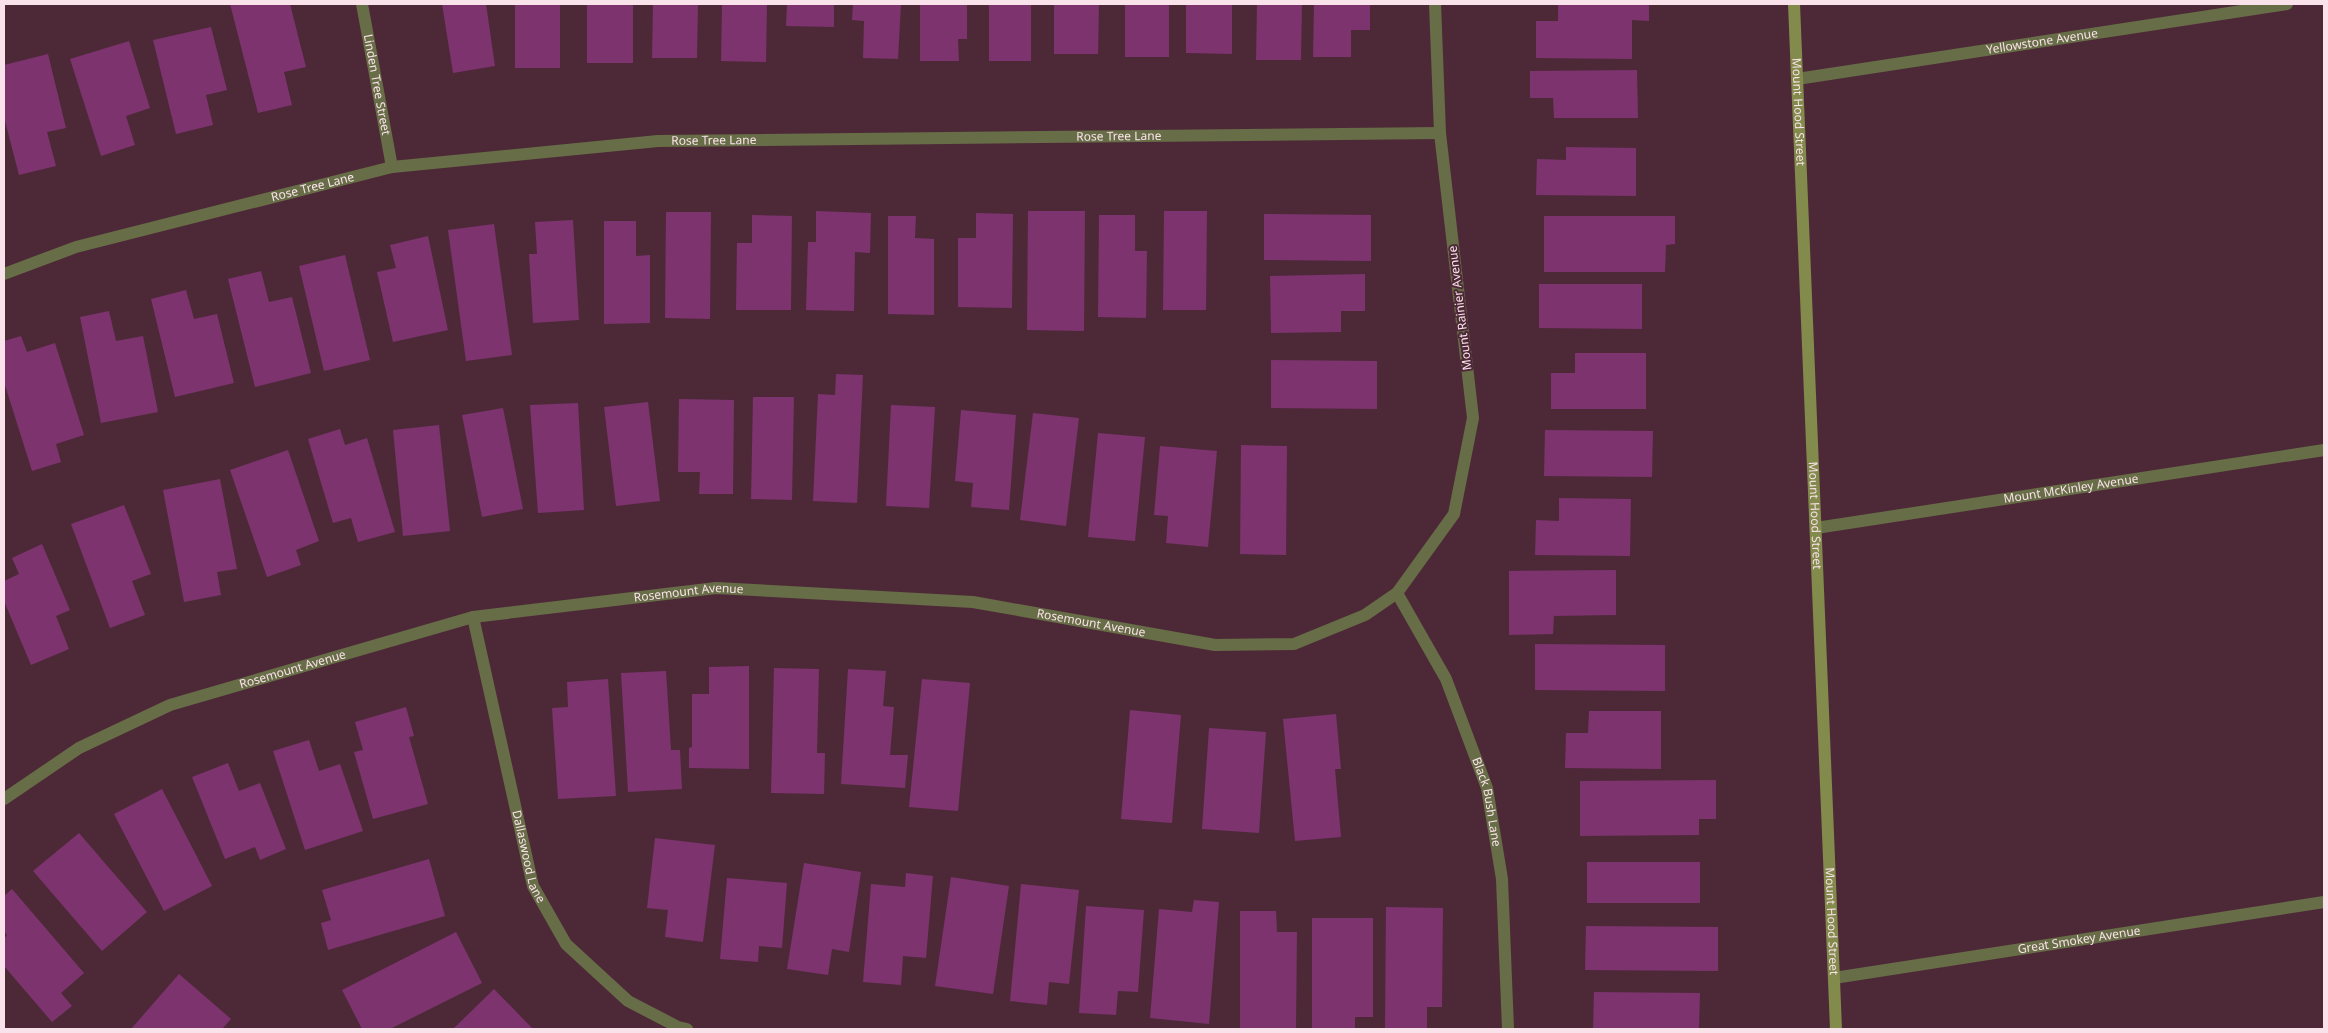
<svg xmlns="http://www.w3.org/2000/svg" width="2328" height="1033" font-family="'Noto Sans',sans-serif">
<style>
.building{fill:#7c336e}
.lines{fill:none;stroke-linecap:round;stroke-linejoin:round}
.street{stroke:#676d46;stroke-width:12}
.secondary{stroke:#828a4c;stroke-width:12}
.labels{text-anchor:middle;stroke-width:4;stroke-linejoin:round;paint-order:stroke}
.street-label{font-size:12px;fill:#fae2ea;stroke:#4d2938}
</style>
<rect width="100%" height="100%" fill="#4d2938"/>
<g class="building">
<polygon points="230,4 290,4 306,67 284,72 292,105 258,113"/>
<polygon points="442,4 486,4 495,66 453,73"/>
<rect x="515" y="4" width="45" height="64"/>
<rect x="587" y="4" width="46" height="59"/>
<polygon points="653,4 698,4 697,58 652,58"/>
<polygon points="722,4 767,4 766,62 721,61"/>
<polygon points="787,4 834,4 834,27 786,26"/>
<polygon points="853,4 901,4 898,59 863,58 864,21 852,20"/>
<polygon points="920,4 967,4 967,39 958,39 959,61 920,61"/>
<rect x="989" y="4" width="42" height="57"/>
<polygon points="1054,4 1099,4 1098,54 1054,54"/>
<rect x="1125" y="4" width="44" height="53"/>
<polygon points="1186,4 1232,4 1232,54 1186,53"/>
<polygon points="1257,4 1302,4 1301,60 1256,60"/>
<polygon points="1314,4 1370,4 1370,30 1351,30 1351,57 1313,57"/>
<polygon points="1558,4 1649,4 1649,21 1632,20 1632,59 1536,58 1536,21 1558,21"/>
<polygon points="211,27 227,90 206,95 213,125 176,134 153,40"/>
<polygon points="129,41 150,108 126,116 135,145 101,156 70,59"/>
<polygon points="48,54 66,128 47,132 56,166 19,175 4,117 4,65"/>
<polygon points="1637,70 1638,118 1554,118 1553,98 1530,98 1530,71"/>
<polygon points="1566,147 1636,148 1636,196 1536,195 1537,159 1566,160"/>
<polygon points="816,211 871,213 870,253 855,252 854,311 806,310 808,242 816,242"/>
<polygon points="1028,211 1085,211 1084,331 1027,330"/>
<polygon points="1164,211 1207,211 1206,310 1163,310"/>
<polygon points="666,212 711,212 710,319 665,318"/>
<polygon points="976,213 1013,214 1012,308 958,307 958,238 976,238"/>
<polygon points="1264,214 1371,215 1371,261 1264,260"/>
<polygon points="752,215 792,216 791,310 736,310 737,243 752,243"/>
<polygon points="1099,215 1135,215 1135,251 1147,251 1146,318 1098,317"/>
<polygon points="888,216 916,216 915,238 934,239 934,315 888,314"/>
<polygon points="1544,216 1675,216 1675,244 1666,245 1665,272 1544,272"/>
<polygon points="573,220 579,320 533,323 529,254 537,254 535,222"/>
<polygon points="604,221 636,221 636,256 650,255 650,323 604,324"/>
<polygon points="494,224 512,355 466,361 448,230"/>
<polygon points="428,236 448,330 393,342 377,272 396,268 390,245"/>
<polygon points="345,255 370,360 324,371 299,266"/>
<polygon points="261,271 269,302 292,297 311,373 255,387 228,279"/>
<polygon points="1365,274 1365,311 1341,311 1341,332 1271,333 1270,276"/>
<polygon points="1539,284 1642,284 1642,329 1539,328"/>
<polygon points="186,290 194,319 217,314 234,383 175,397 151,299"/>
<polygon points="109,311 116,341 143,336 158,412 101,423 80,317"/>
<polygon points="21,336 27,352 55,343 84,435 56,444 61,462 32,471 4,382 4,341"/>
<polygon points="1575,353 1646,353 1646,409 1551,409 1551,373 1575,373"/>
<polygon points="1271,360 1377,361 1377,409 1271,408"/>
<polygon points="836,374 863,375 857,503 813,501 818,394 835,395"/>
<polygon points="753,397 794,397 792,500 751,499"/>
<polygon points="679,399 734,400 733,494 699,494 700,472 678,472"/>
<polygon points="648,402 660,501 616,506 604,407"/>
<polygon points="578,403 584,510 538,513 530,405"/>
<polygon points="891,405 935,407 929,508 886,506"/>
<polygon points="503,408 523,509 482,517 462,415"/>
<polygon points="961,410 1016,415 1009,510 971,507 973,483 955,481"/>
<polygon points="1033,413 1079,418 1066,526 1020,520"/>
<polygon points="439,425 450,531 403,536 393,430"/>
<polygon points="340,429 345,445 367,438 395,532 358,542 351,518 333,523 308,439"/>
<polygon points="1545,430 1653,431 1652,477 1544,476"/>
<polygon points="1098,433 1145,437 1135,541 1088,537"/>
<polygon points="1241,445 1287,446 1286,555 1240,554"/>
<polygon points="1160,446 1217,451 1208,547 1166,543 1168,516 1154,515"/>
<polygon points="288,450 319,541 296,550 301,565 267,577 230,470"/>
<polygon points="220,479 237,569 217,572 221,595 184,602 163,490"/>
<polygon points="1559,498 1631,499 1630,556 1535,555 1536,520 1559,521"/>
<polygon points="124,505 151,574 132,581 145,615 110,628 71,524"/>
<polygon points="42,544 70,610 56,616 69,649 31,665 4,601 4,581 19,574 12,558"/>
<polygon points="1616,570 1616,615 1554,616 1553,634 1509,635 1509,571"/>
<polygon points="1535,644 1665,645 1665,691 1535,690"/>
<polygon points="749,666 749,769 689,768 689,748 692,747 692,694 709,694 709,667"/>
<polygon points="774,668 819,669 817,753 825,753 824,794 771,793"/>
<polygon points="848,669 886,671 883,706 894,707 890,755 908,755 905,788 841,784"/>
<polygon points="666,671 671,750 680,750 682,789 628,792 621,673"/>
<polygon points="608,679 616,796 558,799 552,708 568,707 567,682"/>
<polygon points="922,679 970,683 958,811 909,807"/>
<polygon points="406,707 414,736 409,737 428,804 373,819 354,752 363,750 355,722"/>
<polygon points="1130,710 1181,715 1172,823 1121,819"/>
<polygon points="1589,711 1661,711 1661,769 1565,768 1566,733 1588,733"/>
<polygon points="1336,714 1341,769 1335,769 1341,837 1295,841 1283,719"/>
<polygon points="1209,728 1266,732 1259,833 1202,829"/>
<polygon points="309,740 319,771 340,764 363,831 305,850 273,751"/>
<polygon points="228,763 239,791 260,783 286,849 260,860 255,847 225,859 192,777"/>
<polygon points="1716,780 1716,819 1699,819 1699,835 1580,836 1580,781"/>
<polygon points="162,789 212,886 164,911 114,814"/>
<polygon points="79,833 147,912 102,951 33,871"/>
<polygon points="655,838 715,845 703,942 665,937 668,910 647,908"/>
<polygon points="429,859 445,916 328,950 321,923 331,920 322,890"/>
<rect x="1587" y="862" width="113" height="41"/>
<polygon points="804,863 861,872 849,952 832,949 828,975 787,969"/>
<polygon points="906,873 933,876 926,958 903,956 901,985 863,982 871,884 905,887"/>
<polygon points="951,877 1009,886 993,994 935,986"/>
<polygon points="727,878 787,883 782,948 759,946 758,962 720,959"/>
<polygon points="1021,884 1079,890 1069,984 1049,982 1047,1005 1010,1001"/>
<polygon points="12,889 84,973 61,993 72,1006 52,1022 4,966 4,939 7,935 4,931 4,896"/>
<polygon points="1194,900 1219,902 1209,1024 1150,1018 1159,909 1192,912"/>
<polygon points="1086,906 1144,910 1138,992 1118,991 1116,1015 1079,1013"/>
<polygon points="1386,907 1443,908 1442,1007 1427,1007 1427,1029 1385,1029"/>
<polygon points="1240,911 1276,911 1277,932 1297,932 1296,1029 1240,1029"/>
<polygon points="1312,918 1373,918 1373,1017 1355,1017 1355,1029 1312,1029"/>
<polygon points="1586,926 1718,927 1718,971 1585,970"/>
<polygon points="456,932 482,983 390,1029 362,1029 342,990"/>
<polygon points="179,974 231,1019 222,1029 131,1029"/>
<polygon points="494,989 533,1029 453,1029"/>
<polygon points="1594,992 1700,993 1699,1029 1593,1029"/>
</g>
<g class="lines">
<g class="street">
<path id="s1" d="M362,4L392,167"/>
<path id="s2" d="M1797,79L2287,4"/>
<path id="s3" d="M4,274L76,247L392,167L658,141L1440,133"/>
<path id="s4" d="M1816,528L2324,450"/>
<path id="s5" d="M1397,593L1446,679L1487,788L1502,879L1508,1029"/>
<path id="s6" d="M473,617L533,886L566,944L628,1001L678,1027L687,1029"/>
<path id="s7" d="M4,799L79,748L170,705L473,617L716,588L973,602L1215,645L1294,644L1365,615L1397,593L1454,514L1473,418L1440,133L1435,4"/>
<path id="s8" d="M1834,978L2324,902"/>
</g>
<path class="secondary" id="s9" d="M1794,4L1836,1029"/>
</g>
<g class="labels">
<g class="street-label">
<text dy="4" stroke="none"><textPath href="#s2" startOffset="248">Yellowstone Avenue</textPath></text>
<text dy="4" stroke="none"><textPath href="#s1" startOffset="82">Linden Tree Street</textPath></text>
<text dy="4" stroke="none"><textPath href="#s9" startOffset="108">Mount Hood Street</textPath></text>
<text dy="4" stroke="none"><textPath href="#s3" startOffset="1131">Rose Tree Lane</textPath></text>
<text dy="4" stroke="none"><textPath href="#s3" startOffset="726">Rose Tree Lane</textPath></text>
<text dy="4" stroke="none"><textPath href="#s3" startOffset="321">Rose Tree Lane</textPath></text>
<text transform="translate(1460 308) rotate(-97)" y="4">Mount Rainier Avenue</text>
<text dy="4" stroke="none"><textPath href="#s4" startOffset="258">Mount McKinley Avenue</textPath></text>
<text dy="4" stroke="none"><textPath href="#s9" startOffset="512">Mount Hood Street</textPath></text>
<text dy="4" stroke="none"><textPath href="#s7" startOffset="724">Rosemount Avenue</textPath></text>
<text dy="4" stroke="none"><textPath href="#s7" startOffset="1129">Rosemount Avenue</textPath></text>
<text dy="4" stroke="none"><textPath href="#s7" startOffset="319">Rosemount Avenue</textPath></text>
<text dy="4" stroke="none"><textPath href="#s5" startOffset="229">Black Bush Lane</textPath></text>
<text dy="4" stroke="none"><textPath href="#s6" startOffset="246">Dallaswood Lane</textPath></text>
<text dy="4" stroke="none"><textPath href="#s9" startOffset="918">Mount Hood Street</textPath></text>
<text dy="4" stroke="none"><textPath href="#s8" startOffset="248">Great Smokey Avenue</textPath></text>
</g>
</g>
<rect width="2328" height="1033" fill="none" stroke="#fae2ea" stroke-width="10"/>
</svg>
